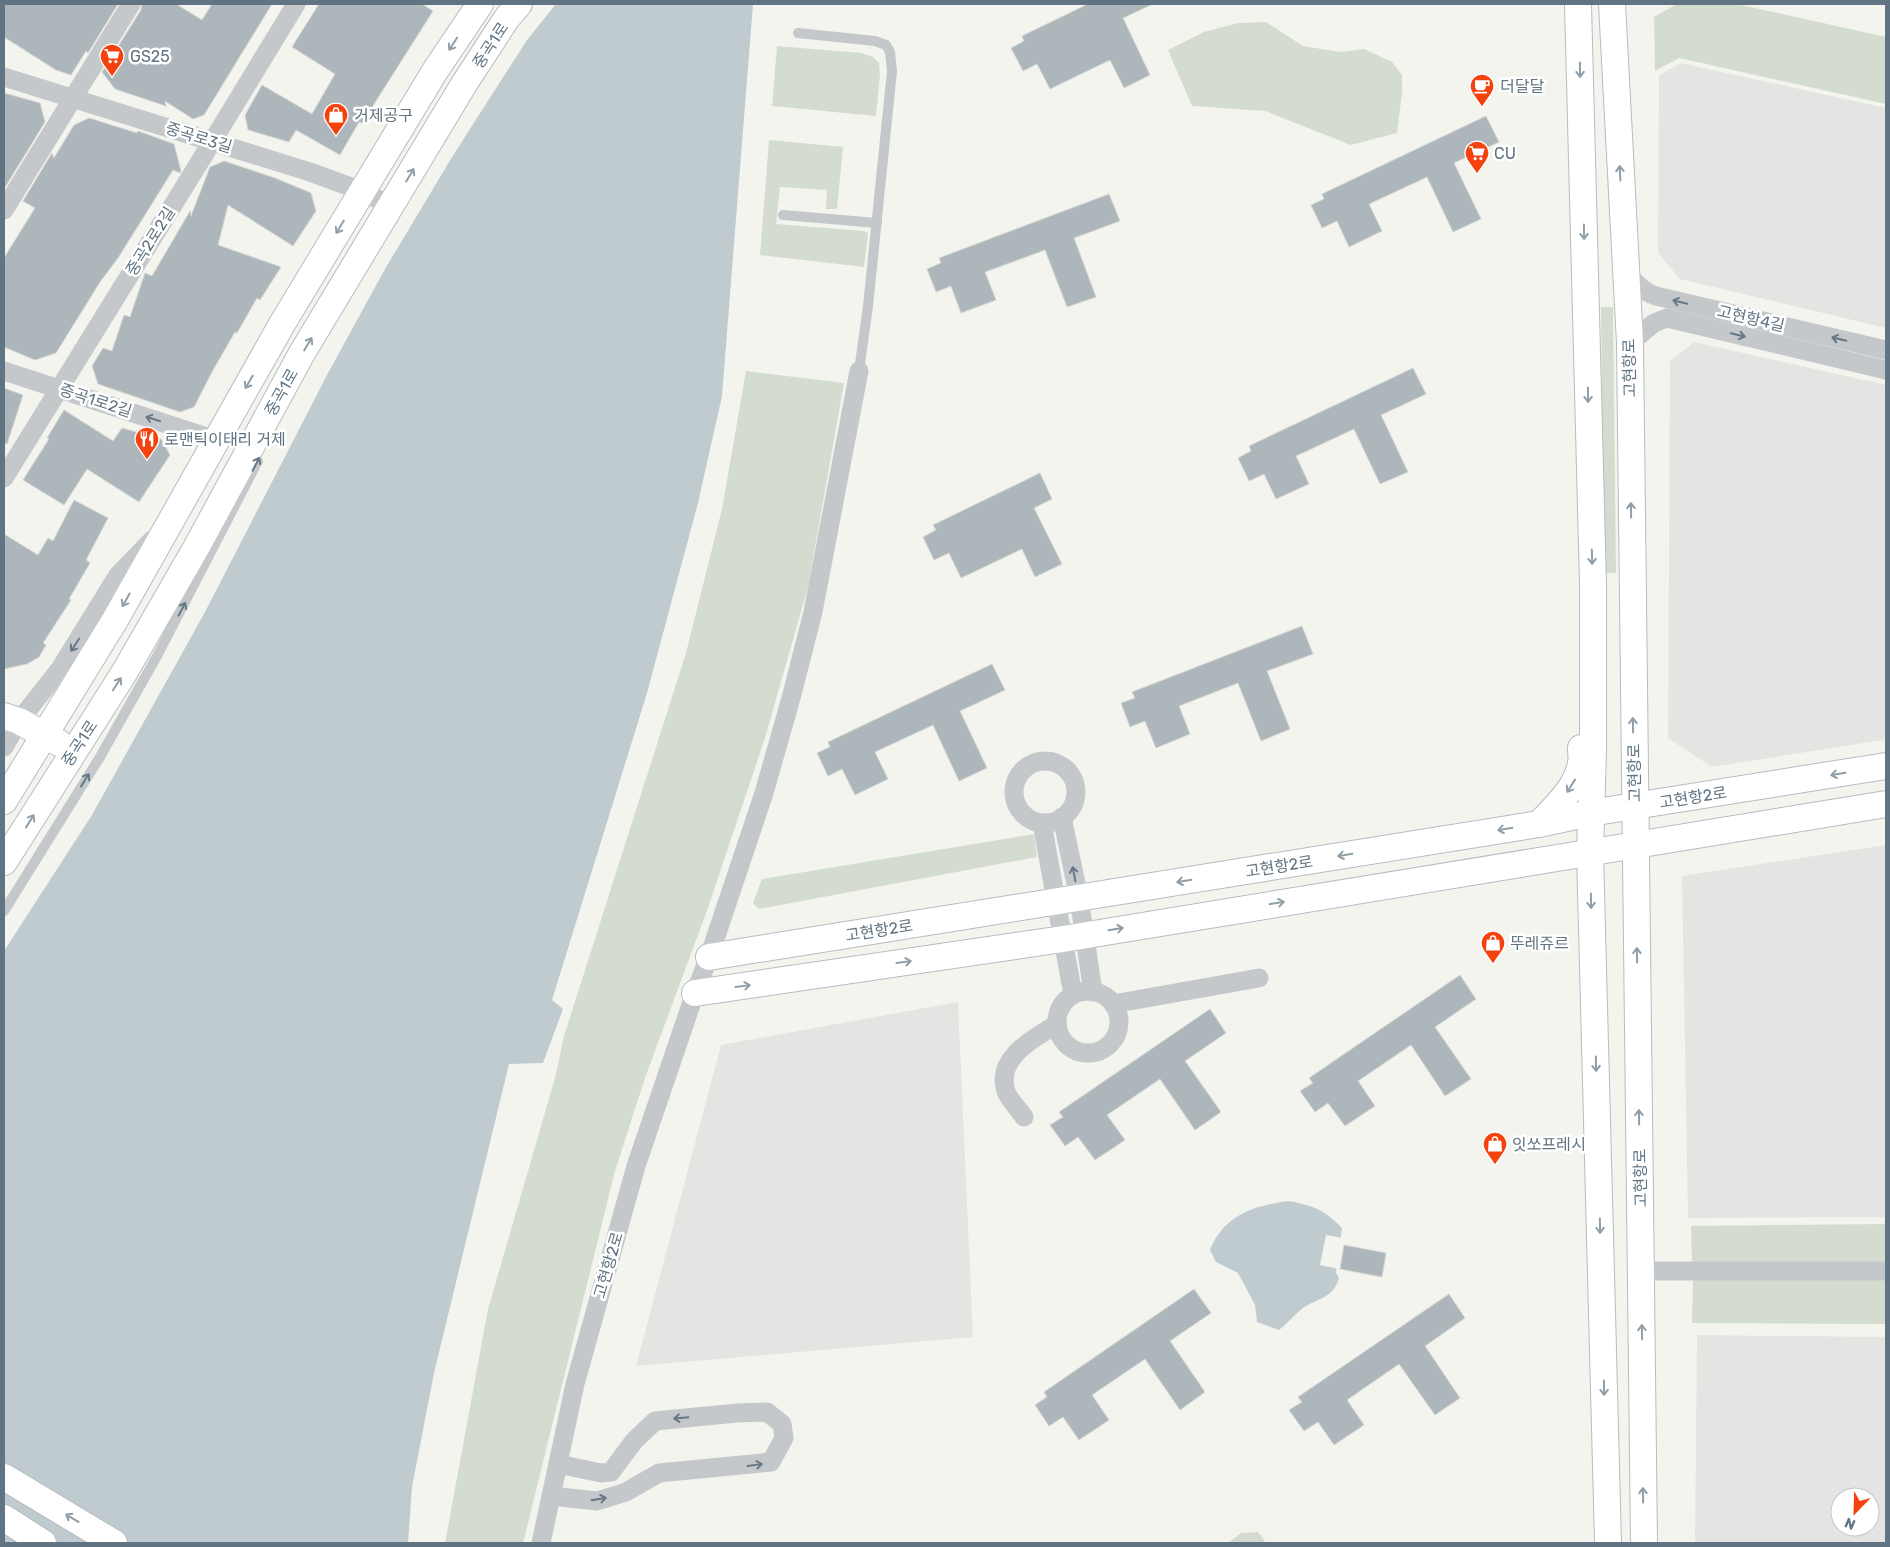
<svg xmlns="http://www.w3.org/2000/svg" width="1890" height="1547" font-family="Rubik,'Noto Sans KR',sans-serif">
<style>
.built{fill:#e4e5e3;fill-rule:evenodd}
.green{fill:#d4dccf}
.water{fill:#c0cbd0}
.pier{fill:#f4f4ef}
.building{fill:#adb6ba;stroke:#d5d5d2}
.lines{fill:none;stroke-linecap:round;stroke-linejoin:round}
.secondary-casing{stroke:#b7bcc0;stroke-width:28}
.lane{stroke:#c5c8cb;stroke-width:10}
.street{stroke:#c5c8cb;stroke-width:19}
.secondary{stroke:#fff;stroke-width:26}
.oneway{stroke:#909ea8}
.oneway2{stroke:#657887}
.labels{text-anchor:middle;stroke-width:5;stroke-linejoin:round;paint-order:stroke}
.street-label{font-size:16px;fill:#607483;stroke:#fff}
.poi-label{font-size:16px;fill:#607483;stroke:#fff;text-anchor:start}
</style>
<rect width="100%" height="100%" fill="#f4f4ef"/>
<g class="built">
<polygon points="1681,63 1886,108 1886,328 1680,279 1658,253 1659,75"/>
<polygon points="1694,342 1886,385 1886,737 1883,740 1712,767 1668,738 1670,361"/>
<polygon points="1886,845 1886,1217 1688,1218 1682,876"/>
<polygon points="958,1002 973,1337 636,1366 721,1045"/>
<path d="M1697,1335L1886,1337V1543H1695ZM1840,1497H1870V1527H1840Z"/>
</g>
<g class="green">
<polygon points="1677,4 1737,4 1886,37 1886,104 1679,58 1655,71 1654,17"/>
<polygon points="1266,22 1303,46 1341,52 1364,49 1392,62 1402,75 1402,93 1397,133 1351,145 1265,111 1192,106 1168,50 1204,32 1238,23"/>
<polygon points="777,46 861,53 873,57 879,63 880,76 876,116 772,106"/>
<polygon points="769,140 843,147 837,209 826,209 827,190 780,187 776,224 864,231 868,233 864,267 760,255"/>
<polygon points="1601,307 1613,307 1616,573 1604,573"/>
<polygon points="746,371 844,383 808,587 765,738 708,908 645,1078 615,1171 523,1543 445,1543 488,1309 555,1078 564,1036 686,653 722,509"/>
<polygon points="1034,834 1037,857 759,909 753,903 762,879"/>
<polygon points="1886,1224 1886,1263 1692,1264 1691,1226"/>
<polygon points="1693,1278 1886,1279 1886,1324 1692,1323"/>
<polygon points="1258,1532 1266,1543 1228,1543 1241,1533"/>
</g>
<g class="water">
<polygon points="556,4 753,4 722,396 698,503 647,693 552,1000 563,1009 543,1063 509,1064 434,1373 412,1487 408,1543 4,1543 4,951 92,815 205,612 327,375 385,269 452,157 527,40"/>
<path d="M1288,1201C1312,1205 1325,1210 1342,1228L1336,1273L1339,1278C1333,1299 1319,1297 1303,1308C1295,1314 1288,1323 1279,1330L1257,1322L1255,1305L1238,1273L1216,1262L1210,1250C1224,1215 1253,1206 1288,1201Z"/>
</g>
<polygon class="pier" points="1326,1235 1343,1238 1339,1269 1320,1265"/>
<g class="building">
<polygon points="4,4 118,4 88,53 86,51 71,75 56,70 4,37"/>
<polygon points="142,4 176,4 202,20 212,4 272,4 204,115 193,119 165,101 166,106 115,89 102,72 141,10"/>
<polygon points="319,4 422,4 433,11 362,123 359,122 340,155 296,130 289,142 248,130 245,115 262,85 312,114 335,74 292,47"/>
<polygon points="1088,4 1153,4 1123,18 1150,75 1124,88 1110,60 1050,89 1037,64 1023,71 1011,48 1024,41 1022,36"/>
<polygon points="4,93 40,103 45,122 4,189"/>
<polygon points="1486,116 1499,142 1454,163 1481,219 1453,232 1427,177 1369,204 1382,231 1349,247 1337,221 1322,228 1311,205 1324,199 1322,194"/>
<polygon points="89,118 137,133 138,131 174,144 181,171 180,173 173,170 118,258 100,282 56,353 35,360 4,347 4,258 35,208 23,201 52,153 54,158 74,125"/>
<polygon points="224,161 275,178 311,193 316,211 293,246 228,205 218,245 281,267 260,300 257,298 237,333 235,332 213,370 194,407 180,412 98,384 92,366 103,348 112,351 124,315 130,317 145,273 152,276 190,211 191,216 210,167"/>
<polygon points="1109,194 1120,221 1074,238 1096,297 1067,307 1045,250 985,272 996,300 961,313 951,286 936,292 927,269 941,263 939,258"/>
<polygon points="1413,368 1426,394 1381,415 1408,472 1380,484 1354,429 1296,456 1309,484 1276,499 1264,474 1249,481 1238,458 1251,451 1249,446"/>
<polygon points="4,388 23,395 7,444 4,443"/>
<polygon points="64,410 113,441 122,428 161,439 170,455 139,502 87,469 64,505 23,480 49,439 47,438"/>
<polygon points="1040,473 1052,499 1034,508 1062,564 1035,577 1022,549 961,578 949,553 934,560 923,537 936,530 933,525"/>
<polygon points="74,500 108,518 86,560 90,563 69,599 71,600 43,643 46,645 39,657 27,664 4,669 4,534 38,555 48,538 53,541"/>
<polygon points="1302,626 1313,654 1267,671 1290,729 1261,741 1238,683 1179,706 1190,734 1156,748 1145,721 1130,727 1121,703 1135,698 1132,692"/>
<polygon points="992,664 1005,690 960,711 987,768 959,781 933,725 875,752 888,779 855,795 842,769 828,776 817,753 830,747 828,742"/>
<polygon points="1460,975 1476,999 1435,1027 1471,1079 1445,1096 1411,1045 1358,1081 1375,1106 1345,1126 1328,1103 1315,1112 1300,1091 1313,1083 1309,1078"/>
<polygon points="1210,1009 1226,1033 1185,1061 1221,1112 1195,1130 1160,1079 1107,1115 1125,1140 1095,1160 1078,1137 1065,1146 1050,1125 1063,1117 1059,1112"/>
<polygon points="1344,1245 1386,1253 1382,1277 1340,1269"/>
<polygon points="1194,1289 1211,1313 1170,1341 1205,1392 1180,1410 1145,1359 1092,1395 1109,1420 1079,1440 1063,1417 1049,1426 1035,1405 1047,1397 1044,1392"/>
<polygon points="1449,1294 1465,1318 1425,1346 1460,1398 1435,1415 1399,1364 1347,1400 1364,1425 1334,1445 1318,1422 1304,1431 1289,1410 1302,1402 1298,1397"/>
</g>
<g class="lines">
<defs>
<g id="secondary">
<polyline points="1578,4 1593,585 1593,749 1590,852 1608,1543"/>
<polyline points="1612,4 1630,343 1644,1543"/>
<polyline points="4,716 19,721 59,743"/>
<polyline points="4,801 115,620 282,324 435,71 480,4"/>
<path d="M1539,824C1555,807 1577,788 1581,763C1582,759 1581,753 1581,748"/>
<polyline points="4,862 124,673 196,548 302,353 464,84 507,18 519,4"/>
<polyline points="709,957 1539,824 1590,813 1886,766"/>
<polyline points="695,993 1063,939 1886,804"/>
<polyline points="4,1477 114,1543"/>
<polyline points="4,1518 43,1543"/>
</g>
</defs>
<use href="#secondary" class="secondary-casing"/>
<g class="lane">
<polyline points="798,33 875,41 886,45 890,52 892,71 868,306 859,371"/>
<polyline points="783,215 877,223"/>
<polyline points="4,911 100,757 157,656 258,461"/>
</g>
<g class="street">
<polyline points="4,77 310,172 362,191 391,206"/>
<polyline points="4,210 131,4"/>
<path d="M1625,272C1634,281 1643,292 1656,296L1886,350"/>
<polyline points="1630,343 1654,323 1667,318 1886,370"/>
<polyline points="4,371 216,440"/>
<polyline points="4,478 212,142 296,4"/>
<polyline points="4,747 19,721 60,669 118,575 152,540"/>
<circle cx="1045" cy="792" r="31"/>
<polyline points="1062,817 1079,898 1093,992"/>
<polyline points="1042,823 1073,995"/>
<circle cx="1088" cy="1022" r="31"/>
<polyline points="1113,1004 1259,978"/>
<path d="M1024,1117C1019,1109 1008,1099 1006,1091C995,1058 1034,1038 1057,1024"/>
<polyline points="1641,1271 1886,1271"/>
<polyline points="551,1496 597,1501 626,1492 659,1473 771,1462 784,1438 782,1424 767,1412 737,1413 655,1421 634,1441 611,1472 601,1473 558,1464"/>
<polyline points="541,1543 575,1384 636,1166 695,993 709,957 764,793 791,698 813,612 859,371"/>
</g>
<use href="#secondary" class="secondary"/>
</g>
<defs><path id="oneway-shaft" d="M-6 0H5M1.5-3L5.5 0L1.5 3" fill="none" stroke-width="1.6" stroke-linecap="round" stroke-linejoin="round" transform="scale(1.25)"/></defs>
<g class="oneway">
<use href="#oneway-shaft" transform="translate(453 44) rotate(123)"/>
<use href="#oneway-shaft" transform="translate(1580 70) rotate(89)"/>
<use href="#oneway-shaft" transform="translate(1620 173) rotate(-93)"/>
<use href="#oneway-shaft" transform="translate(410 175) rotate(-59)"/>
<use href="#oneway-shaft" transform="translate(340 227) rotate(121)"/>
<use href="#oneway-shaft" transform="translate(1584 232) rotate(89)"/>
<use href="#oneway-shaft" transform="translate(308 344) rotate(-59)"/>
<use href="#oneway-shaft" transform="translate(249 382) rotate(120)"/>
<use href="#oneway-shaft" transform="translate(1588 395) rotate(89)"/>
<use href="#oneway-shaft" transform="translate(1631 510) rotate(-91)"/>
<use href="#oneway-shaft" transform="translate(1592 557) rotate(89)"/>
<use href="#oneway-shaft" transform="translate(126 600) rotate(119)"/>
<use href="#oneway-shaft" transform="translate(117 684) rotate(-57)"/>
<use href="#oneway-shaft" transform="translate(1633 725) rotate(-91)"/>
<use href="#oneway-shaft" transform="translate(1838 774) rotate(171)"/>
<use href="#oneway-shaft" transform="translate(1571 786) rotate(122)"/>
<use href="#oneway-shaft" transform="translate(30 821) rotate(-58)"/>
<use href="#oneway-shaft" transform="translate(1505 829) rotate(171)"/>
<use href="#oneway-shaft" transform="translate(1345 855) rotate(171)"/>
<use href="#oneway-shaft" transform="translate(1184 881) rotate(171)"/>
<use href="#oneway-shaft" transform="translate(1591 901) rotate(89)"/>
<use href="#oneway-shaft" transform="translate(1277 903) rotate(-9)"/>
<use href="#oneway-shaft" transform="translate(1116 929) rotate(-9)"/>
<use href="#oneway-shaft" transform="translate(1637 955) rotate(-91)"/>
<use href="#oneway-shaft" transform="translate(904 962) rotate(-8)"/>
<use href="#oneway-shaft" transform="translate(743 986) rotate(-8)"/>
<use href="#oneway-shaft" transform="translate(1596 1064) rotate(89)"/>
<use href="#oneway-shaft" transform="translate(1639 1117) rotate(-91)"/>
<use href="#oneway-shaft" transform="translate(1600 1226) rotate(89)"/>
<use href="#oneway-shaft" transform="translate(1642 1332) rotate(-91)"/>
<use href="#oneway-shaft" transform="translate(1604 1388) rotate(89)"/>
<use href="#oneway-shaft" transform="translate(1643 1495) rotate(-91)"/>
<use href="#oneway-shaft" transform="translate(72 1518) rotate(-149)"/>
</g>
<g class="oneway2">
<use href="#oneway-shaft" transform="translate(1680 302) rotate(-167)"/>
<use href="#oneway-shaft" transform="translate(1738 335) rotate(13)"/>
<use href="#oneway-shaft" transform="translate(1839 339) rotate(-167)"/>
<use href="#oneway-shaft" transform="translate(153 419) rotate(-162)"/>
<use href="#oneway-shaft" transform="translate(256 464) rotate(-63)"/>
<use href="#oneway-shaft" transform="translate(182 609) rotate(-62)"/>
<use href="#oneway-shaft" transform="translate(75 645) rotate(123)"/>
<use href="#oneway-shaft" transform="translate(85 780) rotate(-58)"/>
<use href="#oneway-shaft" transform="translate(1074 874) rotate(-101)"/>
<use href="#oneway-shaft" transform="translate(681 1418) rotate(175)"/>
<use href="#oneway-shaft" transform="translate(755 1465) rotate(-8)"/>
<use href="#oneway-shaft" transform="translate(599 1499) rotate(-9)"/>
</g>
<defs>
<symbol id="supermarket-pin" viewBox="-11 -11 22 30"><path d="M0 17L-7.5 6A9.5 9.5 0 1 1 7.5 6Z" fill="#f5410e" stroke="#fff"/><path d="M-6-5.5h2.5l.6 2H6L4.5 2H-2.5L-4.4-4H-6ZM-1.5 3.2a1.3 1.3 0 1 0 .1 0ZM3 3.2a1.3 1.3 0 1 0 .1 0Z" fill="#fff"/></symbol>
<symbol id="cafe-pin" viewBox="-11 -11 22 30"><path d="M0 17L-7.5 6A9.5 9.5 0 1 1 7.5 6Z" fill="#f5410e" stroke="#fff"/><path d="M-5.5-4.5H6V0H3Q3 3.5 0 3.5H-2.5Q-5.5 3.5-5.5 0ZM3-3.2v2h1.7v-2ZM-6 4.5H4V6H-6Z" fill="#fff"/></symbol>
<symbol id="shop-pin" viewBox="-11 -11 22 30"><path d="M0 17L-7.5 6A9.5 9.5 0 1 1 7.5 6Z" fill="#f5410e" stroke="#fff"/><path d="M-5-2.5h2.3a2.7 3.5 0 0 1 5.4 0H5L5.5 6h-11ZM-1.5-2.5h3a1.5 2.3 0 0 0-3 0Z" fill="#fff"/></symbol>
<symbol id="restaurant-pin" viewBox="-11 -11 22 30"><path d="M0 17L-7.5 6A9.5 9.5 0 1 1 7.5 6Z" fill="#f5410e" stroke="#fff"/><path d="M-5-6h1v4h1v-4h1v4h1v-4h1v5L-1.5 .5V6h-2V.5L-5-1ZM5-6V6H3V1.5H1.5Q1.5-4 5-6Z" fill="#fff"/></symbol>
</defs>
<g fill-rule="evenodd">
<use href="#supermarket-pin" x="98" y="42" width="28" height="38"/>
<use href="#cafe-pin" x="1468" y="72" width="28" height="38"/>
<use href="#shop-pin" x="322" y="101" width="28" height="38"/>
<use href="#supermarket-pin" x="1463" y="139" width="28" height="38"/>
<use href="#restaurant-pin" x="133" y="425" width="28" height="38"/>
<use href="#shop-pin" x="1479" y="929" width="28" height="38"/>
<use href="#shop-pin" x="1481" y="1130" width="28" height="38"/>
</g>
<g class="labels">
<g class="street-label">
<text transform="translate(490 45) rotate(-57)" y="6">중곡1로</text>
<text transform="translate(199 137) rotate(17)" y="6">중곡로3길</text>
<text transform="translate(150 241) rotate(-58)" y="6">중곡2로2길</text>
<text transform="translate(1751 318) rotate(13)" y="6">고현항4길</text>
<text transform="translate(1629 368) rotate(-91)" y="6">고현항로</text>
<text transform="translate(281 392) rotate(-61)" y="6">중곡1로</text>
<text transform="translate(96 400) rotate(18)" y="6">중곡1로2길</text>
<text transform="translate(79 743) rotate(-57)" y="6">중곡1로</text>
<text transform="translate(1634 773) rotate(-91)" y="6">고현항로</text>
<text transform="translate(1693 797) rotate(-9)" y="6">고현항2로</text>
<text transform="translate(1279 866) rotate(-9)" y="6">고현항2로</text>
<text transform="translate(879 930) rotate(-9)" y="6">고현항2로</text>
<text transform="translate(1640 1178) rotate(-91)" y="6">고현항로</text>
<text transform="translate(608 1265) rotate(-74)" y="6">고현항2로</text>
</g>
<g class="poi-label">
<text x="130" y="62">GS25</text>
<text x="1500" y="92">더달달</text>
<text x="354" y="121">거제공구</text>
<text x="1494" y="159">CU</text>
<text x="164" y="445">로맨틱이태리 거제</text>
<text x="1510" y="949">뚜레쥬르</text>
<text x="1512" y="1150">잇쏘프레시</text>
</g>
</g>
<rect width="1890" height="1547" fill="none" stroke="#607483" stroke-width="10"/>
<g transform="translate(1855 1512) rotate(203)"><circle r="24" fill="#ffffff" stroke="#bfc7cd"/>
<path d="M0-4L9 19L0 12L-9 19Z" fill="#f5410e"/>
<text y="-8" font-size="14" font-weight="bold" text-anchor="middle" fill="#607483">N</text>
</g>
</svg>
